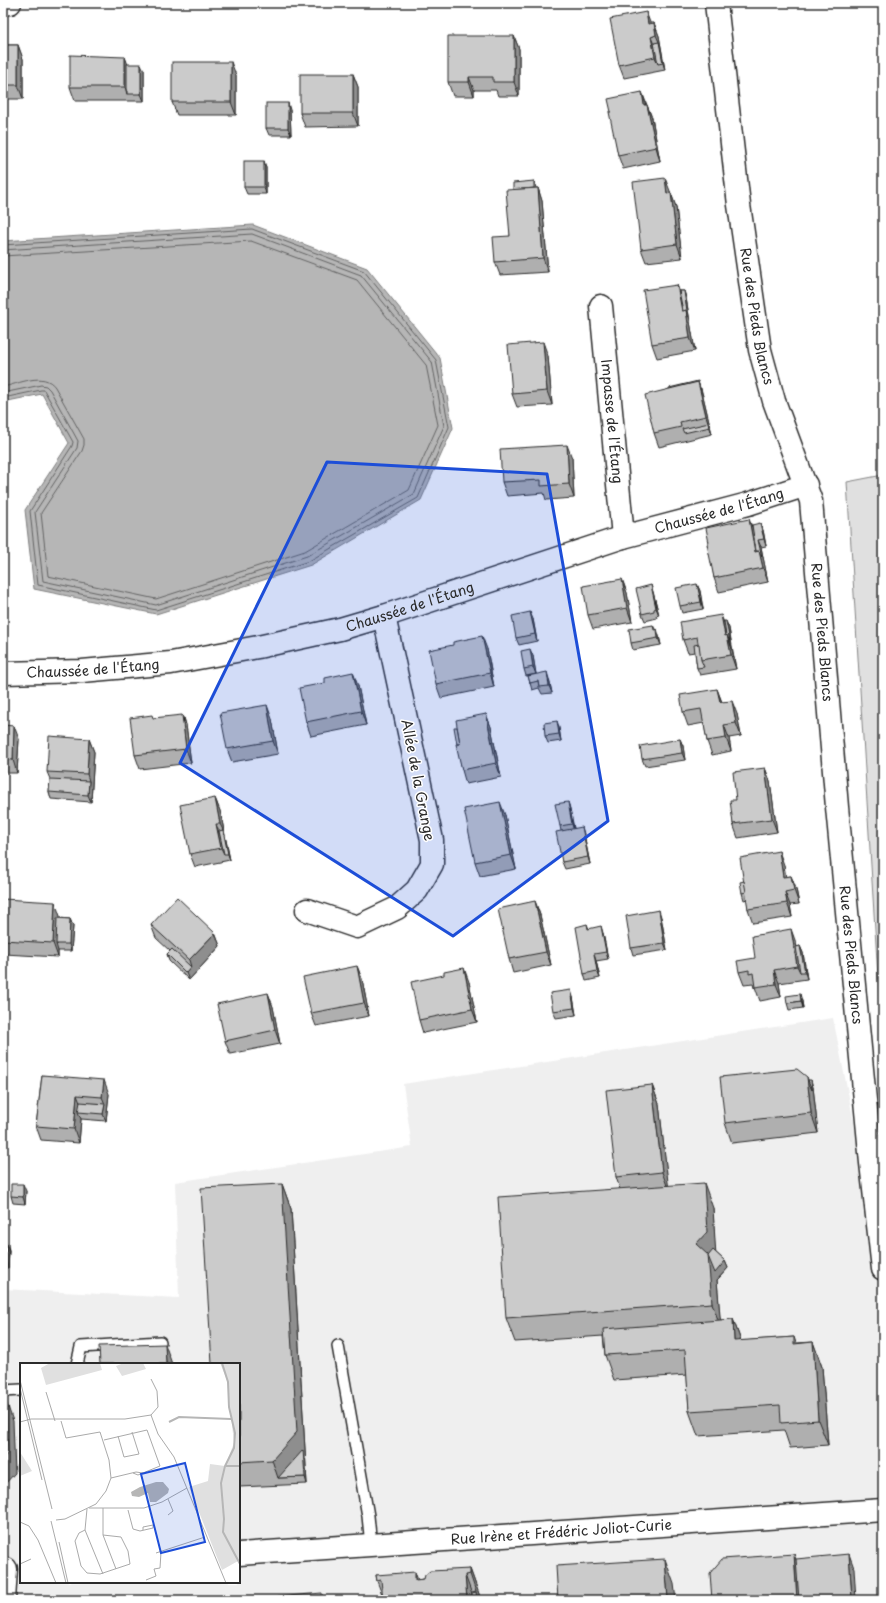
<svg xmlns="http://www.w3.org/2000/svg" width="886" height="1603" font-family="'Playpen Sans',sans-serif">
<style>
.built{fill:#efefef;fill-rule:evenodd}
.green{fill:#e0e0e0;stroke:#868686}
.water{fill:#b6b6b6;stroke:#7e7e7e}
.lines{fill:none;stroke-linecap:round;stroke-linejoin:round}
.shore{stroke:#636363;stroke-width:1}
.lane-casing{stroke:#2b2b2b;stroke-width:14}
.street-casing{stroke:#2b2b2b;stroke-width:25}
.lane{stroke:#fff;stroke-width:11}
.street{stroke:#fff;stroke-width:22}
.wall{fill:#afafaf;stroke:#2b2b2b}
.shaded-wall{fill:#8e8e8e;stroke:#2b2b2b}
.building{fill:#cbcbcb;stroke:#2b2b2b}
.marked{fill:#1d4ed8;fill-opacity:0.2;stroke:#1d4ed8;stroke-width:3;stroke-linejoin:round}
.labels{text-anchor:middle;stroke-width:3;stroke-linejoin:round;paint-order:stroke}
.street-label{font-size:14px;fill:#2b2b2b;stroke:#fff}
.inset-river{fill:none;stroke:#b6b6b6;stroke-width:2}
.inset-road{fill:none;stroke:#aaa;stroke-width:1}
.view{fill:#1d4ed8;fill-opacity:0.15;stroke:#1d4ed8;stroke-width:2}
.inset-edge{fill:none;stroke:#2b2b2b;stroke-width:2}
</style>
<rect width="100%" height="100%" fill="#fff"/>
<filter id="ink" filterUnits="userSpaceOnUse"><feTurbulence type="fractalNoise" baseFrequency=".025" numOctaves="2"/><feDisplacementMap in="SourceGraphic" scale="8" xChannelSelector="R" yChannelSelector="G"/><feConvolveMatrix kernelMatrix="1 2 1 2 8 2 1 2 1" color-interpolation-filters="sRGB"/></filter>
<g filter="url(#ink)">
<path class="built" d="M833,1018L883,1266V1600H3V1289L179,1298L175,1182L412,1147L403,1084ZM21,1364H239V1582H21Z"/>
<polygon class="green" points="883,475 883,1029 880,1009 847,482"/>
<polygon class="water" points="253,225 367,268 440,358 453,428 421,500 311,565 156,614 34,589 25,510 69,443 42,394 3,402 3,241"/>
<g class="lines">
<g class="shore">
<polyline points="3,245 252,229 364,271 436,360 449,427 418,498 309,561 156,610 38,585 30,511 72,446 73,442 44,390 41,390 3,398"/>
<polyline points="3,250 252,234 361,275 432,362 444,426 414,494 307,556 156,605 43,581 35,512 77,448 78,441 50,390 46,386 41,385 3,393"/>
<path d="M3,256L251,241L357,280L426,365L438,425L409,490L305,551L156,599L48,576L41,513L82,451L84,445V439L55,387C44,371 18,384 3,387"/>
</g>
<defs>
<g id="lane">
<polyline points="338,1346 368,1516 371,1545"/>
<polyline points="77,1364 81,1347 160,1342"/>
<polyline points="3,1391 21,1390"/>
</g>
<g id="street">
<path id="s1" d="M716,3L739,205L760,350L774,401L811,501L837,807L871,1163L883,1269"/>
<polyline points="3,4 10,3"/>
<path id="s2" d="M601,306L623,537"/>
<path id="s3" d="M3,673L82,671L171,663L258,647L340,629L384,616L623,537L748,504L806,485"/>
<polyline points="307,910 357,927 397,908 417,890 432,864 432,840 384,616"/>
<path id="s4" d="M239,1554L883,1510"/>
<polyline points="4,1600 6,1569"/>
</g>
</defs>
<use href="#lane" class="lane-casing"/>
<use href="#street" class="street-casing"/>
<use href="#lane" class="lane"/>
<use href="#street" class="street"/>
</g>
<g class="wall">
<polygon points="611,3 626,3 613,6"/>
<polygon points="650,23 654,23 659,36 665,70 624,78 619,65"/>
<polygon points="514,36 519,49 519,96 498,96 496,90 474,90 474,96 453,96 448,82"/>
<polygon points="3,45 18,45 23,59 23,99 3,99"/>
<polygon points="125,57 127,64 144,70 144,101 75,101 70,87"/>
<polygon points="353,74 358,87 358,126 305,127 300,113"/>
<polygon points="236,75 236,115 177,115 172,102"/>
<polygon points="642,92 652,118 660,161 623,169 618,155 611,112"/>
<polygon points="290,110 291,135 269,135 266,128"/>
<polygon points="264,161 266,168 266,194 247,194 244,187"/>
<polygon points="534,181 536,188 538,188 542,201 548,272 500,275 495,262 510,236 513,190"/>
<polygon points="670,191 676,207 682,258 646,262 641,249"/>
<polygon points="677,285 679,291 684,291 686,298 695,351 657,358 652,344"/>
<polygon points="548,356 552,405 517,407 512,394"/>
<polygon points="701,388 712,434 659,447 654,433"/>
<polygon points="572,458 574,498 546,500 544,493 507,496 502,482"/>
<polygon points="752,525 763,530 766,546 761,547 768,582 719,592 714,578 709,543"/>
<polygon points="622,579 627,593 632,622 593,629 588,615"/>
<polygon points="697,584 700,591 703,609 682,613 680,606"/>
<polygon points="651,585 653,592 659,615 656,616 657,618 645,621 642,614"/>
<polygon points="533,619 537,641 519,645 516,638"/>
<polygon points="724,621 729,628 736,669 700,675 697,668 695,652 688,653 683,640"/>
<polygon points="653,625 655,629 659,636 661,645 633,650 631,643"/>
<polygon points="487,649 494,687 441,698 436,684"/>
<polygon points="533,656 536,674 526,676 524,669"/>
<polygon points="528,676 549,679 552,693 542,694 539,688 532,690"/>
<polygon points="325,683 358,686 366,725 311,736 306,722"/>
<polygon points="717,689 722,702 737,714 741,736 729,738 731,751 712,755 707,741 704,723 688,726 683,712"/>
<polygon points="486,714 491,727 501,777 466,784 462,770 457,744 457,727"/>
<polygon points="154,718 184,718 186,725 191,763 140,769 135,755"/>
<polygon points="272,719 278,754 232,762 227,749"/>
<polygon points="557,721 559,728 561,741 548,743 545,736"/>
<polygon points="3,725 19,739 17,773 3,773"/>
<polygon points="89,739 94,752 91,802 51,799 49,792 50,779 47,772"/>
<polygon points="680,739 683,746 685,760 645,766 642,759"/>
<polygon points="765,768 770,781 777,832 738,838 733,824 736,800"/>
<polygon points="215,798 220,811 230,860 195,867 190,854"/>
<polygon points="568,802 570,809 574,828 584,834 590,864 565,869 562,862 561,831 560,826"/>
<polygon points="505,815 516,869 480,876 475,862"/>
<polygon points="784,865 785,877 791,876 796,889 799,904 790,905 792,917 753,923 748,909 747,899 744,900 742,893 744,881"/>
<polygon points="3,899 60,916 60,918 70,919 73,926 71,951 58,951 58,957 4,954 3,951"/>
<polygon points="535,901 540,915 551,965 513,973 509,959"/>
<polygon points="661,917 667,950 633,955 631,948"/>
<polygon points="587,924 589,929 603,933 608,959 596,961 600,978 586,981 584,974"/>
<polygon points="151,925 215,933 220,946 189,980 169,961 167,954 170,951 156,938"/>
<polygon points="796,943 797,947 800,946 803,953 807,979 779,983 781,997 760,1001 755,987 754,988 753,984 744,985 739,972"/>
<polygon points="357,966 362,979 369,1016 316,1026 311,1013"/>
<polygon points="469,982 477,1022 423,1033 419,1020"/>
<polygon points="268,993 273,1007 280,1044 230,1054 225,1041"/>
<polygon points="573,997 576,1015 556,1018 553,1011"/>
<polygon points="802,1001 803,1008 789,1010 787,1003"/>
<polygon points="42,1075 109,1094 106,1121 81,1119 79,1143 41,1140 36,1126"/>
<polygon points="808,1080 813,1087 818,1133 732,1143 725,1123"/>
<polygon points="652,1085 659,1104 668,1186 713,1208 715,1252 725,1261 728,1268 717,1280 720,1320 733,1319 741,1341 794,1337 796,1343 813,1342 822,1367 828,1445 790,1448 784,1430 698,1436 689,1411 687,1375 614,1380 605,1355 603,1336 515,1342 506,1318 620,1189 616,1177"/>
<polygon points="282,1184 291,1209 307,1484 239,1487 239,1364"/>
<polygon points="26,1191 25,1204 13,1203 11,1196"/>
<polygon points="3,1243 9,1251 8,1268 3,1268"/>
<polygon points="470,1569 479,1594 479,1600 383,1600 383,1597 377,1581 376,1575 418,1580 424,1579"/>
</g>
<g class="shaded-wall">
<polygon points="646,12 651,25 653,37 648,24"/>
<polygon points="654,23 659,36 665,70 663,63 659,42 656,35"/>
<polygon points="514,36 519,49 519,96 514,82"/>
<polygon points="651,37 656,50 658,64 655,57"/>
<polygon points="18,45 23,59 23,99 18,85"/>
<polygon points="125,57 130,70 127,94 125,87"/>
<polygon points="231,62 236,75 236,115 231,102"/>
<polygon points="141,64 144,70 144,101 141,94"/>
<polygon points="353,74 358,87 358,126 353,113"/>
<polygon points="469,77 474,90 474,96 469,82"/>
<polygon points="642,92 646,105 644,105"/>
<polygon points="288,103 290,110 291,135 288,128"/>
<polygon points="647,105 652,118 660,161 656,147"/>
<polygon points="264,161 266,168 266,194 264,187"/>
<polygon points="665,178 670,191 672,207 667,194"/>
<polygon points="538,188 542,201 548,272 543,258"/>
<polygon points="671,193 676,207 682,258 677,244"/>
<polygon points="677,285 682,298 685,317 682,311"/>
<polygon points="684,291 686,298 695,351 690,338 686,310"/>
<polygon points="543,342 548,356 552,405 547,391"/>
<polygon points="698,382 703,396 712,434 706,416"/>
<polygon points="567,445 572,458 574,498 569,484"/>
<polygon points="749,519 754,532 758,558 755,552"/>
<polygon points="760,523 763,530 766,546 764,539"/>
<polygon points="758,540 761,547 768,582 763,568 759,551"/>
<polygon points="622,579 627,593 632,622 627,608"/>
<polygon points="697,584 700,591 703,609 701,602"/>
<polygon points="651,585 653,592 659,615 656,608"/>
<polygon points="530,612 533,619 537,641 535,634"/>
<polygon points="721,615 726,628 727,642 725,636"/>
<polygon points="726,621 729,628 732,649 730,642"/>
<polygon points="657,629 659,636 661,645 658,638"/>
<polygon points="727,635 732,649 736,669 731,655"/>
<polygon points="482,636 487,649 494,687 490,673"/>
<polygon points="530,649 533,656 536,674 533,667"/>
<polygon points="353,672 358,686 366,725 361,711"/>
<polygon points="547,672 549,679 552,693 549,686"/>
<polygon points="717,689 722,703 720,702"/>
<polygon points="732,701 737,714 741,736 736,723"/>
<polygon points="267,705 272,719 278,754 273,741"/>
<polygon points="486,714 491,727 501,777 496,763"/>
<polygon points="182,715 184,722 184,718 186,725 191,763 186,749"/>
<polygon points="557,721 559,728 561,741 559,734"/>
<polygon points="724,725 729,738 731,751 726,738"/>
<polygon points="14,726 19,739 17,773 13,760"/>
<polygon points="89,739 94,752 91,802 88,795 89,781 87,774"/>
<polygon points="680,739 683,746 685,760 682,753"/>
<polygon points="765,768 770,781 777,832 772,819"/>
<polygon points="215,798 220,811 230,860 228,854 223,830 220,824"/>
<polygon points="500,802 505,815 516,869 511,855"/>
<polygon points="568,802 570,809 574,831 572,824"/>
<polygon points="216,824 221,838 224,854 221,848"/>
<polygon points="582,827 584,834 590,864 588,857"/>
<polygon points="779,851 784,865 788,891 783,877"/>
<polygon points="791,876 796,889 799,904 794,890"/>
<polygon points="785,892 790,905 792,917 787,903"/>
<polygon points="535,901 540,915 551,965 546,952"/>
<polygon points="55,902 60,916 58,944 56,944 58,951 58,957 53,943"/>
<polygon points="659,910 661,917 667,950 664,943"/>
<polygon points="70,919 73,926 71,951 69,944"/>
<polygon points="601,926 603,933 608,959 606,952"/>
<polygon points="791,929 796,943 801,972 800,972 797,966"/>
<polygon points="215,933 220,946 189,980 186,973 191,967 189,960"/>
<polygon points="800,946 803,953 807,979 805,972"/>
<polygon points="594,954 596,961 600,978 597,971"/>
<polygon points="357,966 362,979 369,1016 364,1003"/>
<polygon points="464,968 469,982 477,1022 472,1009"/>
<polygon points="774,970 779,983 781,997 776,984"/>
<polygon points="571,990 573,997 576,1015 574,1008"/>
<polygon points="268,993 273,1007 280,1044 275,1030"/>
<polygon points="800,994 802,1001 803,1008 801,1001"/>
<polygon points="807,1077 812,1090 811,1080 813,1087 818,1133 811,1113"/>
<polygon points="104,1080 109,1094 106,1121 103,1114 105,1104 102,1097"/>
<polygon points="652,1085 659,1104 669,1191 662,1172"/>
<polygon points="77,1095 82,1108 78,1112 81,1119 79,1143 74,1129"/>
<polygon points="3,1148 6,1155 5,1191 3,1186"/>
<polygon points="704,1183 713,1208 716,1257 725,1261 728,1268 717,1280 721,1328 712,1303 696,1244"/>
<polygon points="23,1184 26,1191 25,1204 23,1197"/>
<polygon points="282,1184 291,1209 307,1484 305,1477 278,1478 272,1460"/>
<polygon points="7,1244 9,1251 8,1268 6,1261"/>
<polygon points="733,1319 742,1344 734,1341"/>
<polygon points="813,1342 822,1367 828,1445 818,1420"/>
<polygon points="165,1344 172,1364 166,1364"/>
<polygon points="6,1401 13,1421 15,1473 4,1485 3,1482 3,1459"/>
<polygon points="794,1554 801,1573 803,1600 797,1600"/>
<polygon points="849,1554 854,1568 856,1600 852,1600"/>
<polygon points="665,1559 674,1584 676,1600 668,1600"/>
<polygon points="470,1569 479,1594 479,1600 477,1600 476,1592 470,1574"/>
<polygon points="415,1572 424,1597 415,1580"/>
<polygon points="465,1575 474,1600 467,1600"/>
</g>
<g class="building">
<polygon points="646,12 648,24 654,23 656,35 651,37 655,57 619,65 610,19"/>
<polygon points="448,36 514,36 514,82 493,82 493,77 469,77 469,82 448,82"/>
<polygon points="659,42 663,63 658,64 654,43"/>
<rect x="3" y="45" width="15" height="40"/>
<polygon points="70,55 125,57 125,87 70,87"/>
<rect x="172" y="62" width="59" height="40"/>
<rect x="127" y="64" width="14" height="30"/>
<rect x="300" y="74" width="53" height="39"/>
<polygon points="642,92 644,105 647,105 656,147 618,155 609,112 611,112 608,99"/>
<rect x="266" y="103" width="22" height="25"/>
<rect x="244" y="161" width="20" height="26"/>
<polygon points="665,178 667,194 671,193 677,244 641,249 633,182"/>
<polygon points="534,181 534,188 513,190 513,183"/>
<polygon points="538,188 543,258 495,262 493,237 510,236 506,190"/>
<polygon points="677,285 682,311 686,310 690,338 652,344 643,290"/>
<polygon points="679,291 684,291 688,317 686,310 683,311"/>
<polygon points="543,342 547,391 512,394 508,345"/>
<polygon points="698,381 700,389 698,382 669,389 669,388"/>
<polygon points="698,382 706,416 680,422 681,427 654,433 645,395"/>
<polygon points="709,423 710,427 684,433 682,429"/>
<polygon points="567,445 569,484 541,486 541,480 502,482 500,449"/>
<polygon points="749,519 755,552 759,551 763,568 714,578 707,544 709,543 706,528"/>
<polygon points="760,523 764,539 758,540 762,557 759,551 756,551 752,525"/>
<polygon points="622,579 627,608 588,615 583,586"/>
<polygon points="697,584 701,602 680,606 676,588"/>
<polygon points="651,585 656,608 654,609 654,611 642,614 636,589"/>
<polygon points="530,612 535,634 516,638 512,616"/>
<polygon points="721,615 725,636 727,635 731,655 701,660 697,637 683,640 680,622"/>
<polygon points="724,621 726,621 730,642 727,635 726,636"/>
<polygon points="653,625 654,630 657,629 658,638 631,643 629,629"/>
<polygon points="482,636 490,673 436,684 429,650 453,645 453,642"/>
<polygon points="699,644 701,660 704,667 697,668 694,645"/>
<polygon points="530,649 533,667 524,669 521,651"/>
<polygon points="353,672 361,711 306,722 299,688 325,683 325,678"/>
<polygon points="547,672 549,686 539,687 538,681 530,683 528,676"/>
<polygon points="717,689 720,702 732,701 736,723 724,725 726,738 707,741 701,709 683,712 680,695"/>
<polygon points="267,705 273,741 227,749 220,713"/>
<polygon points="486,714 496,763 462,770 456,744 460,744 456,720"/>
<polygon points="152,715 153,718 182,715 186,749 135,755 130,718"/>
<polygon points="557,721 559,734 545,736 544,723"/>
<polygon points="3,725 14,726 13,760 3,759"/>
<polygon points="454,727 457,727 460,744 457,744"/>
<polygon points="49,736 89,739 87,774 47,772"/>
<polygon points="680,739 682,753 642,759 640,746"/>
<polygon points="765,768 772,819 733,824 730,800 736,800 733,772"/>
<polygon points="50,779 89,781 88,795 49,792"/>
<polygon points="215,798 220,824 216,824 221,848 190,854 180,805"/>
<polygon points="500,802 511,855 475,862 464,809"/>
<polygon points="568,802 572,824 560,826 555,804"/>
<polygon points="582,827 588,857 562,862 556,832"/>
<polygon points="223,830 228,854 224,854 219,831"/>
<polygon points="779,851 783,877 791,876 794,890 785,892 787,903 748,909 740,858"/>
<polygon points="744,881 746,892 742,893 740,882"/>
<polygon points="177,897 215,933 189,960 151,925"/>
<polygon points="3,899 55,902 53,943 3,940"/>
<polygon points="535,901 546,952 509,959 498,909"/>
<polygon points="659,910 664,943 631,948 626,916"/>
<polygon points="57,918 70,919 69,944 56,944"/>
<polygon points="587,924 588,929 601,926 606,952 594,954 597,971 584,974 576,927"/>
<polygon points="791,929 797,966 774,970 776,984 755,987 753,973 749,974 749,970 739,972 737,961 755,958 752,936"/>
<polygon points="800,946 805,972 800,972 796,947"/>
<polygon points="172,949 191,967 186,973 167,954"/>
<polygon points="357,966 364,1003 311,1013 303,977"/>
<polygon points="464,968 472,1009 419,1020 411,982 444,975 444,972"/>
<polygon points="571,990 574,1008 553,1011 550,993"/>
<polygon points="268,993 275,1030 225,1041 217,1004"/>
<polygon points="800,994 801,1001 787,1003 786,996"/>
<polygon points="797,1069 807,1077 811,1113 725,1123 720,1077"/>
<polygon points="42,1075 104,1080 102,1097 77,1095 74,1129 36,1126"/>
<polygon points="808,1080 811,1080 812,1090"/>
<polygon points="652,1085 662,1172 616,1177 606,1090"/>
<polygon points="80,1102 105,1104 103,1114 78,1112"/>
<polygon points="704,1183 707,1232 696,1244 708,1255 712,1303 506,1318 498,1197"/>
<polygon points="11,1184 23,1184 23,1197 11,1196"/>
<polygon points="282,1184 297,1432 272,1460 239,1462 239,1364 212,1364 201,1188"/>
<polygon points="3,1243 7,1244 6,1261 3,1261"/>
<polygon points="713,1250 725,1261 715,1273 708,1256"/>
<polygon points="733,1319 734,1341 794,1337 794,1344 813,1342 818,1420 781,1423 780,1405 689,1411 685,1350 605,1355 603,1329"/>
<polygon points="165,1344 166,1364 100,1364 99,1346"/>
<polygon points="3,1401 6,1401 8,1453 3,1459"/>
<polygon points="303,1450 305,1477 278,1478"/>
<polygon points="794,1554 797,1600 712,1600 710,1573 722,1559"/>
<polygon points="849,1554 852,1600 799,1600 796,1559"/>
<polygon points="665,1559 668,1600 558,1600 556,1566"/>
<polygon points="470,1569 470,1574 465,1575 467,1600 383,1600 381,1580 377,1581 376,1575 415,1572 415,1580 424,1579 425,1575 430,1571"/>
<polygon points="476,1592 477,1600 472,1600 472,1593"/>
<polygon points="322,1593 322,1600 278,1600 277,1597"/>
</g>
</g>
<path class="marked" d="M327,462L547,474L608,821L453,936L180,763Z"/>
<g class="labels">
<g class="street-label">
<text dy="5" stroke="none"><textPath href="#s1" startOffset="316">Rue des Pieds Blancs</textPath></text>
<text dy="5" stroke="none"><textPath href="#s2" startOffset="116">Impasse de l'Étang</textPath></text>
<text dy="5" stroke="none"><textPath href="#s3" startOffset="738">Chaussée de l'Étang</textPath></text>
<text dy="5" stroke="none"><textPath href="#s3" startOffset="414">Chaussée de l'Étang</textPath></text>
<text dy="5" stroke="none"><textPath href="#s1" startOffset="641">Rue des Pieds Blancs</textPath></text>
<text dy="5" stroke="none"><textPath href="#s3" startOffset="90">Chaussée de l'Étang</textPath></text>
<text transform="translate(418 780) rotate(79)" y="5">Allée de la Grange</text>
<text dy="5" stroke="none"><textPath href="#s1" startOffset="965">Rue des Pieds Blancs</textPath></text>
<text dy="5" stroke="none"><textPath href="#s4" startOffset="323">Rue Irène et Frédéric Joliot-Curie</textPath></text>
</g>
</g>
<g transform="translate(20 1363)">
<rect width="220" height="220" fill="#fff"/>
<path d="M30,0H80L82,7L26,22L21,5ZM104,0H123L126,6L102,13L96,3ZM200,0H220V201L218,198L202,207L169,124L188,118L190,101L205,103L214,80L207,17ZM0,89L12,108L0,113Z" fill="#e0e0e0"/>
<path d="M136,119H143L149,126L148,130L136,139H130L128,130L119,134L112,133L111,129L120,124Z" fill="#b6b6b6"/>
<path class="inset-river" d="M202,0L208,19L209,44L215,70L214,85L205,103L201,120L204,156L203,169L220,201M149,59L159,54L211,56M206,103H220"/>
<path class="inset-road" d="M0,17L32,146M0,25L22,117M26,29L35,58M131,52L138,44L137,28L131,16M0,59L11,56H105L131,52L138,71L154,94L206,220M98,73L104,94L119,91L112,69M84,77L127,67L140,103L118,112L113,110M91,115L116,109L123,110M69,145H124L142,139L167,125M83,145V172L96,206M67,146L65,167L83,211M108,147L113,166L120,168L133,165M148,152L153,148L148,136M36,157L45,156L76,141L86,128L91,115L89,97L80,69L46,75L41,58M31,158L46,220M0,159L9,163L18,177L36,220M65,167L59,170L55,178L61,203L67,210L80,211L110,201L108,188L101,174L83,172M123,167V164L133,162V165M39,179L48,220M136,190L185,174M0,201L11,196M126,217L136,213L134,206L140,205L141,189"/>
<path class="view" d="M165,100L185,179L141,190L121,111Z"/>
<rect width="220" height="220" class="inset-edge"/>
</g>
<rect width="886" height="1603" fill="none" stroke="#fff" stroke-width="16"/>
<rect x="8" y="8" width="870" height="1587" fill="none" stroke="#2b2b2b" stroke-width="1.5" filter="url(#ink)"/>
</svg>
